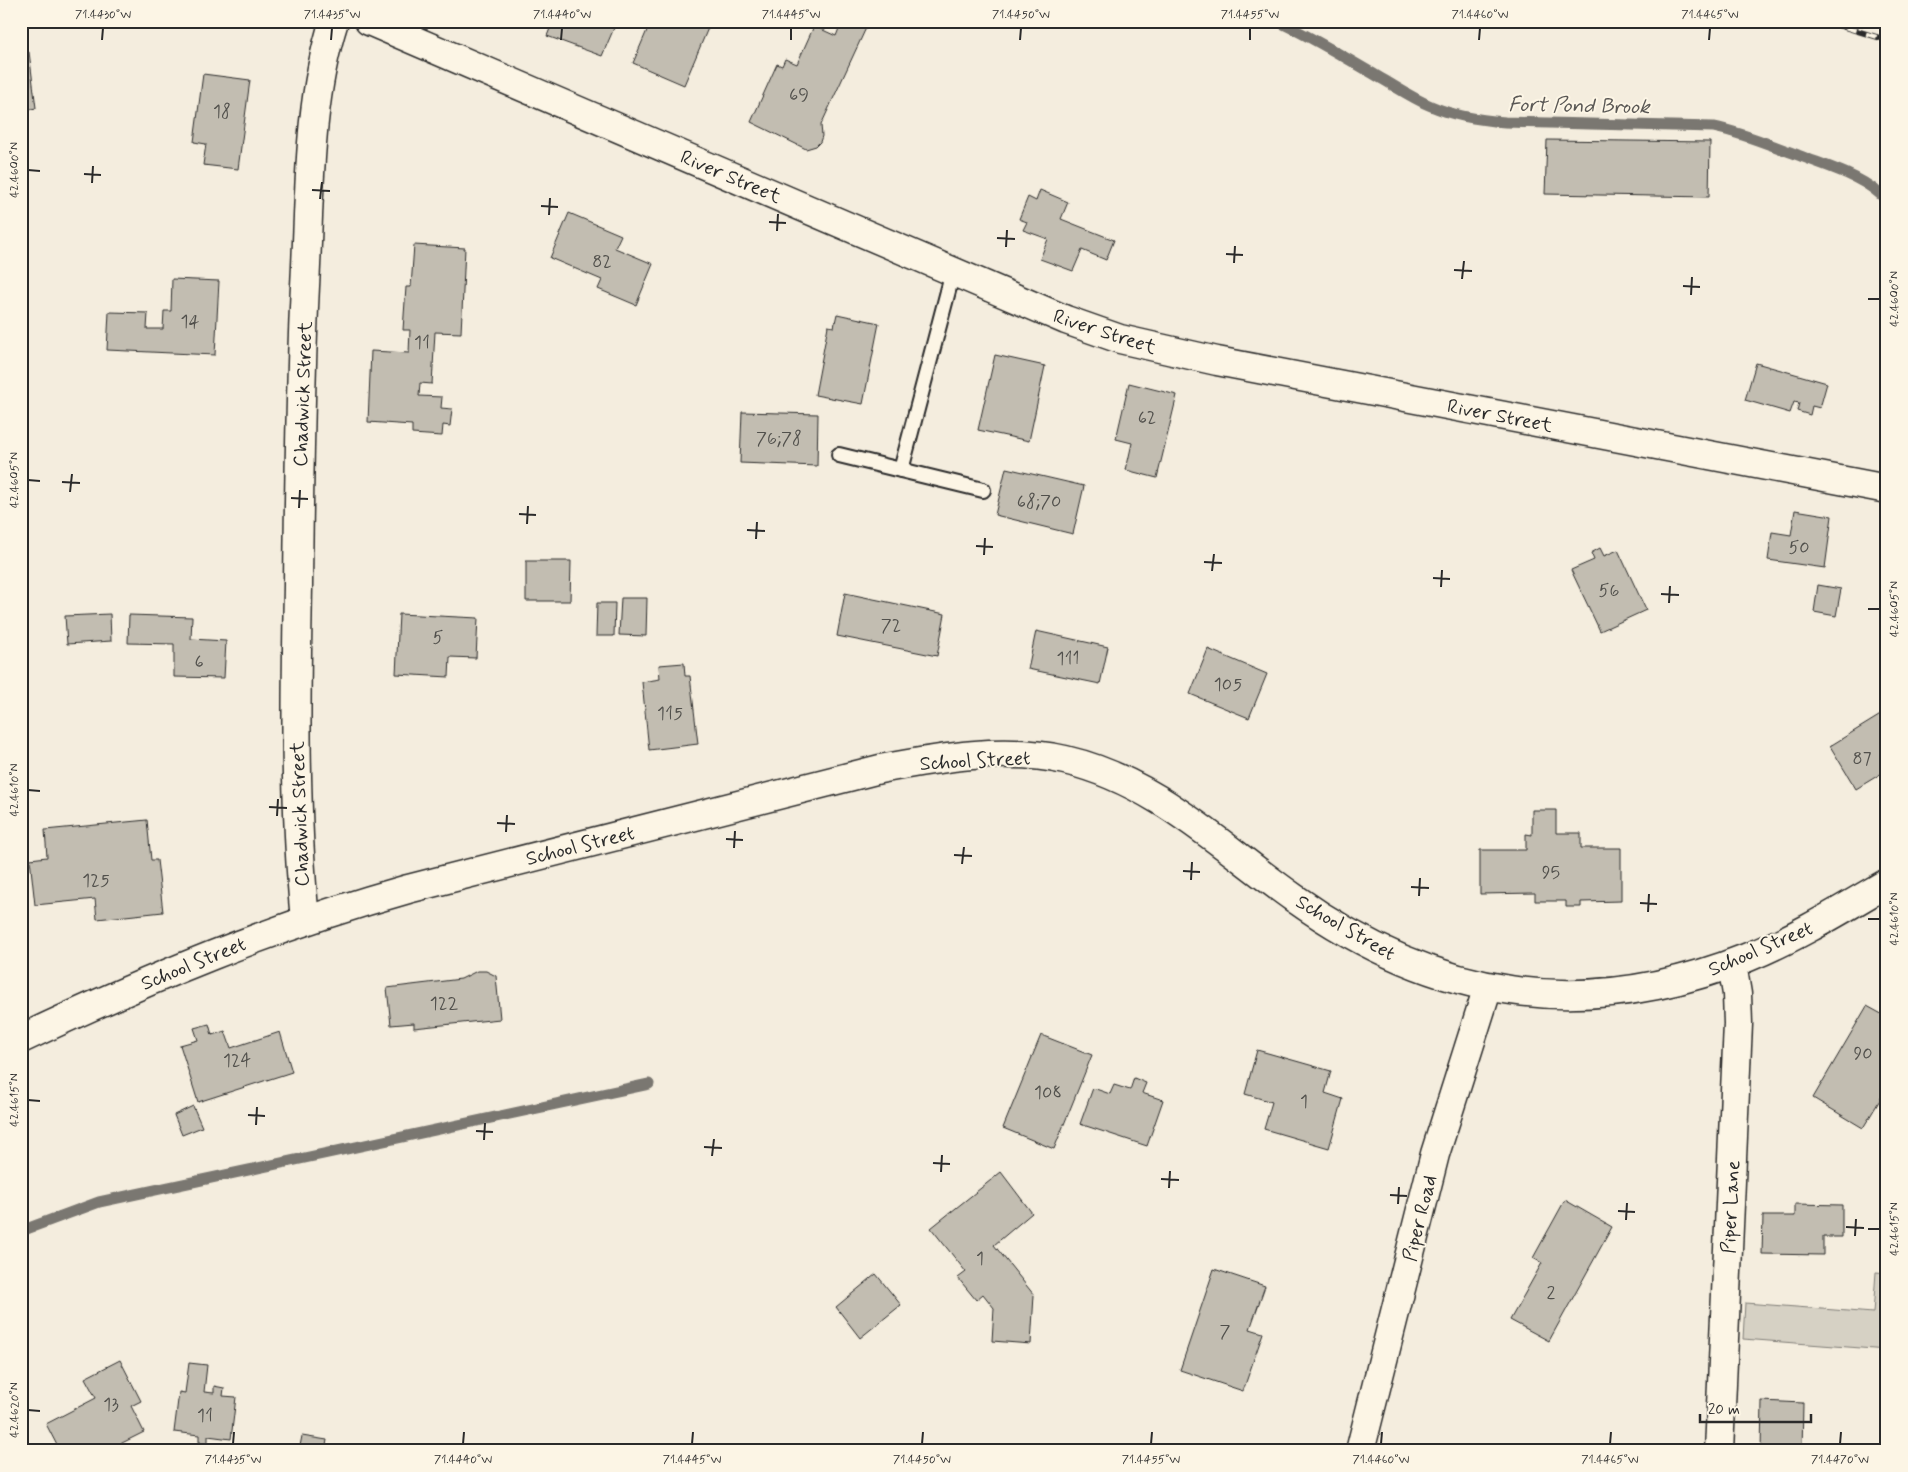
<svg xmlns="http://www.w3.org/2000/svg" width="1908" height="1472" font-family="Mynerve,sans-serif">
<style>
.green{fill:#d6d1c4;stroke:#807e78}
.lines{fill:none;stroke-linecap:round;stroke-linejoin:round}
.stream{stroke:#7a7771;stroke-width:11}
.building{fill:#c2bdb1;stroke:#2b2b2b}
.lane-casing{stroke:#2b2b2b;stroke-width:18}
.street-casing{stroke:#2b2b2b;stroke-width:31}
.secondary-casing{stroke:#2b2b2b;stroke-width:31}
.lane{stroke:#fcf5e5;stroke-width:14}
.street{stroke:#fcf5e5;stroke-width:28}
.secondary{stroke:#fcf5e5;stroke-width:28}
.rail-casing{stroke:#2b2b2b;stroke-width:5.5}
.rail{stroke:#fcf5e5;stroke-width:4;stroke-dasharray:11;stroke-linecap:butt}
.ticks{fill:none;stroke:#2b2b2b;stroke-width:2}
.labels{text-anchor:middle;stroke-width:4;stroke-linejoin:round;paint-order:stroke}
.number-label{font-size:18px;fill:#51504c}
.street-label{font-size:20px;fill:#2b2b2b;stroke:#fcf5e5}
.water-label{font-size:21px;font-style:italic;fill:#595754;stroke:#fcf5e5}
.neatline{fill:none;stroke:#2b2b2b;stroke-width:2}
.ticks-label{font-size:12px;text-anchor:middle;fill:#2b2b2b}
</style>
<rect width="100%" height="100%" fill="#f4edde"/>
<filter id="ink" filterUnits="userSpaceOnUse"><feTurbulence type="fractalNoise" baseFrequency=".02" numOctaves="2"/><feDisplacementMap in="SourceGraphic" scale="10" xChannelSelector="R" yChannelSelector="G"/><feConvolveMatrix kernelMatrix="1 2 1 2 8 2 1 2 1" color-interpolation-filters="sRGB"/></filter>
<g filter="url(#ink)">
<polygon class="green" points="1876,1272 1887,1273 1887,1350 1743,1339 1745,1303 1873,1313"/>
<g class="lines">
<g class="stream">
<path d="M1277,21C1312,37 1344,57 1377,76C1395,86 1412,98 1431,106C1454,116 1479,120 1505,122L1714,127C1743,133 1770,145 1798,155C1828,167 1865,176 1887,201"/>
<polyline points="21,1231 99,1202 649,1084"/>
</g>
</g>
<g class="building">
<polygon points="553,21 617,21 602,56 547,36"/>
<polygon points="651,21 711,21 684,85 633,63"/>
<polygon points="842,21 852,21 866,28 821,125 822,136 820,142 816,146 806,149 751,122 777,64 782,66 785,59 797,64 814,26 836,36"/>
<polygon points="29,52 36,108 21,111 21,53"/>
<polygon points="203,74 250,80 238,169 203,165 206,144 194,142"/>
<polygon points="1547,140 1710,142 1709,197 1545,194"/>
<polygon points="1040,190 1068,202 1061,219 1114,240 1106,260 1082,250 1073,271 1040,259 1048,239 1023,230 1027,222 1019,219 1028,197 1036,201"/>
<polygon points="569,213 621,235 615,248 653,264 636,305 598,289 602,280 550,258"/>
<polygon points="414,245 465,248 461,333 435,332 432,384 420,383 419,396 442,397 441,408 452,409 450,426 443,425 442,436 412,434 412,425 368,422 371,351 409,353 410,330 403,330 406,287 411,287"/>
<polygon points="172,279 219,281 215,355 107,350 109,312 148,313 147,329 163,329 164,311 171,311"/>
<polygon points="837,314 879,323 863,404 815,395 828,326 834,327"/>
<polygon points="995,355 1045,366 1029,441 978,430"/>
<polygon points="1756,363 1827,383 1820,408 1812,406 1810,415 1797,411 1799,403 1794,402 1790,413 1745,400"/>
<polygon points="1129,383 1177,395 1157,478 1126,470 1132,443 1116,439"/>
<polygon points="742,412 818,414 817,466 740,463"/>
<polygon points="1006,468 1084,486 1073,534 995,515"/>
<polygon points="1795,510 1832,516 1825,568 1768,560 1772,532 1791,535"/>
<polygon points="1600,548 1604,556 1618,550 1646,610 1600,631 1571,570 1594,560 1591,553"/>
<polygon points="526,561 571,561 570,601 526,601"/>
<polygon points="1818,585 1841,589 1836,616 1814,612"/>
<polygon points="845,593 945,614 937,656 837,636"/>
<polygon points="621,598 647,598 646,636 619,635"/>
<polygon points="597,603 615,603 614,636 596,636"/>
<polygon points="110,614 111,641 67,644 65,616"/>
<polygon points="399,614 478,618 476,658 450,657 449,677 396,674"/>
<polygon points="129,615 192,617 191,639 226,641 224,678 174,677 174,644 128,643"/>
<polygon points="1036,631 1108,647 1100,684 1028,669"/>
<polygon points="1208,649 1267,674 1249,718 1190,694"/>
<polygon points="684,663 685,676 690,676 698,744 649,750 642,682 660,679 659,665"/>
<polygon points="1887,711 1887,770 1856,789 1830,746"/>
<polygon points="1532,810 1556,810 1556,833 1581,833 1581,848 1621,848 1621,901 1581,902 1581,907 1566,907 1566,901 1535,901 1535,893 1480,894 1480,850 1526,850 1526,834 1532,835"/>
<polygon points="147,820 151,860 157,860 163,912 97,919 95,899 35,905 30,859 47,857 45,830"/>
<polygon points="477,971 486,971 496,976 500,1019 414,1028 414,1023 391,1025 387,988 461,979"/>
<polygon points="1867,1006 1887,1017 1887,1088 1863,1128 1813,1098"/>
<polygon points="209,1024 212,1035 225,1031 231,1048 280,1032 292,1072 198,1102 180,1045 198,1040 194,1028"/>
<polygon points="1041,1035 1092,1055 1054,1149 1003,1128"/>
<polygon points="1257,1050 1331,1071 1325,1093 1343,1099 1329,1148 1264,1129 1272,1102 1245,1094"/>
<polygon points="1134,1078 1146,1083 1142,1093 1163,1100 1147,1146 1080,1124 1093,1088 1110,1094 1114,1085 1130,1090"/>
<polygon points="193,1106 202,1127 182,1135 174,1115"/>
<polygon points="1001,1172 1032,1213 994,1245 1034,1295 1031,1344 992,1341 994,1308 983,1294 976,1300 958,1278 966,1272 931,1228"/>
<polygon points="1565,1200 1612,1227 1549,1341 1510,1320 1542,1263 1533,1258"/>
<polygon points="1795,1204 1842,1205 1842,1237 1823,1237 1823,1255 1762,1254 1763,1216 1795,1216"/>
<polygon points="1214,1269 1265,1286 1250,1329 1263,1333 1243,1391 1180,1370"/>
<polygon points="876,1274 901,1305 860,1338 836,1307"/>
<polygon points="120,1360 141,1401 131,1406 144,1432 106,1451 60,1451 46,1424 96,1398 85,1378"/>
<polygon points="189,1363 207,1365 204,1392 214,1393 214,1386 224,1388 223,1396 236,1397 231,1439 208,1436 208,1442 199,1442 199,1435 174,1432 179,1392 185,1393"/>
<polygon points="1762,1401 1803,1403 1802,1451 1761,1451"/>
<polygon points="302,1436 327,1440 325,1451 299,1451"/>
</g>
<g class="lines">
<defs>
<g id="lane">
<polyline points="839,455 983,490"/>
<polyline points="901,470 953,272"/>
</g>
<g id="street">
<polyline points="369,21 1066,320 1120,339 1217,361 1887,489"/>
<path d="M305,920C294,808 296,697 298,585C299,485 300,386 305,286C310,199 307,105 334,21"/>
<polyline points="1719,1451 1738,1024 1737,994 1732,964"/>
</g>
<g id="secondary">
<path d="M21,1039C148,979 272,927 408,889L880,769C939,758 1005,746 1065,760C1156,781 1220,846 1294,898C1436,999 1583,1023 1746,958C1796,938 1841,910 1887,883"/>
<polyline points="1360,1451 1435,1154 1488,987"/>
</g>
</defs>
<use href="#lane" class="lane-casing"/>
<use href="#street" class="street-casing"/>
<use href="#secondary" class="secondary-casing"/>
<use href="#lane" class="lane"/>
<use href="#street" class="street"/>
<use href="#secondary" class="secondary"/>
<defs>
<polyline id="rail" points="1824,21 1887,40"/>
</defs>
<use href="#rail" class="rail-casing"/>
<use href="#rail" class="rail"/>
</g>
</g>
<path class="ticks" d="M102,40L103,28M331,40L332,28M561,40L562,28M791,40V28M1020,40L1021,28M1250,40V28M1479,40L1480,28M1709,40L1710,28M28,170L40,171M84,174L101,175M92,183L93,166M312,190L330,191M320,199L322,182M541,206L558,207M549,215L550,198M769,222L786,223M777,231L778,214M997,238L1015,239M1006,247L1007,230M1226,254L1243,255M1234,263L1235,246M1454,270L1472,271M1462,279L1464,261M1683,286L1700,287M1691,295L1692,277M1868,299H1880M28,480L40,481M62,482L80,483M70,492L72,474M291,498L308,499M299,508L300,490M519,514L536,515M527,524L528,506M747,530L765,531M756,539L757,522M976,546L993,547M984,555L985,538M1204,562L1222,563M1212,571L1214,554M1433,578L1450,579M1441,587L1442,570M1661,594L1679,595M1669,603L1670,586M1868,609H1880M28,790L40,791M269,807L287,808M277,816L278,799M497,823L515,824M506,832L507,815M726,839L743,840M734,848L735,831M954,855L972,856M962,864L964,847M1183,871L1200,872M1191,880L1192,862M1411,887L1429,888M1419,896L1420,878M1640,903L1657,904M1648,912L1649,894M1868,919H1880M28,1100L40,1101M248,1115L265,1116M256,1125L257,1107M476,1131L493,1132M484,1140L485,1123M704,1147L722,1148M712,1156L714,1139M933,1163L950,1164M941,1172L942,1155M1161,1179L1179,1180M1169,1188L1170,1171M1390,1195L1407,1196M1398,1204L1399,1187M1618,1211L1635,1212M1626,1220L1627,1203M1846,1227L1864,1228M1868,1229H1880M1855,1236L1856,1219M28,1410L40,1411M233,1444L234,1432M463,1444L464,1432M692,1444L693,1432M922,1444L923,1432M1151,1444L1152,1432M1381,1444L1382,1432M1610,1444L1611,1432M1840,1444L1841,1432"/>
<g class="labels">
<g class="number-label">
<text x="799" y="100">69</text>
<text x="222" y="117">18</text>
<text x="602" y="267">82</text>
<text x="190" y="327">14</text>
<text x="422" y="348">11</text>
<text x="1147" y="423">62</text>
<text x="779" y="444">76;78</text>
<text x="1039" y="507">68;70</text>
<text x="1799" y="553">50</text>
<text x="1609" y="596">56</text>
<text x="891" y="631">72</text>
<text x="438" y="643">5</text>
<text x="1068" y="664">111</text>
<text x="199" y="667">6</text>
<text x="1228" y="690">105</text>
<text x="670" y="719">115</text>
<text x="1862" y="764">87</text>
<text x="1551" y="878">95</text>
<text x="96" y="886">125</text>
<text x="444" y="1009">122</text>
<text x="1863" y="1059">90</text>
<text x="237" y="1066">124</text>
<text x="1048" y="1098">108</text>
<text x="1304" y="1107">1</text>
<text x="980" y="1264">1</text>
<text x="1551" y="1298">2</text>
<text x="1225" y="1337">7</text>
<text x="111" y="1410">13</text>
<text x="205" y="1421">11</text>
</g>
<g class="street-label">
<text transform="translate(731 176) rotate(23)" y="7">River Street</text>
<text transform="translate(1105 331) rotate(18)" y="7">River Street</text>
<text transform="translate(302 394) rotate(-88)" y="7">Chadwick Street</text>
<text transform="translate(1500 415) rotate(11)" y="7">River Street</text>
<text transform="translate(975 760) rotate(-3)" y="7">School Street</text>
<text transform="translate(299 814) rotate(-92)" y="7">Chadwick Street</text>
<text transform="translate(580 845) rotate(-14)" y="7">School Street</text>
<text transform="translate(1346 927) rotate(30)" y="7">School Street</text>
<text transform="translate(1760 948) rotate(-23)" y="7">School Street</text>
<text transform="translate(193 963) rotate(-22)" y="7">School Street</text>
<text transform="translate(1730 1207) rotate(-87)" y="7">Piper Lane</text>
<text transform="translate(1419 1218) rotate(-76)" y="7">Piper Road</text>
</g>
<g class="water-label">
<text transform="translate(1579 105) rotate(1)" y="7">Fort Pond Brook</text>
</g>
</g>
<rect width="1908" height="1472" fill="none" stroke="#fcf5e5" stroke-width="55"/>
<path d="M1700 1414v8h111v-8" fill="none" stroke="#2b2b2b" stroke-width="2.5"/>
<text x="1708" y="1414" font-size="15" fill="#2b2b2b" stroke="#fcf5e5" stroke-width="4" paint-order="stroke">20 m</text>
<rect x="28" y="28" width="1852" height="1416" class="neatline"/>
<g class="ticks-label">
<text x="103" y="18">71.4430°W</text>
<text x="332" y="18">71.4435°W</text>
<text x="562" y="18">71.4440°W</text>
<text x="791" y="18">71.4445°W</text>
<text x="1021" y="18">71.4450°W</text>
<text x="1250" y="18">71.4455°W</text>
<text x="1480" y="18">71.4460°W</text>
<text x="1710" y="18">71.4465°W</text>
<text transform="translate(14 170) rotate(-90)" y="4">42.4600°N</text>
<text transform="translate(1894 299) rotate(-90)" y="4">42.4600°N</text>
<text transform="translate(14 480) rotate(-90)" y="4">42.4605°N</text>
<text transform="translate(1894 609) rotate(-90)" y="4">42.4605°N</text>
<text transform="translate(14 790) rotate(-90)" y="4">42.4610°N</text>
<text transform="translate(1894 919) rotate(-90)" y="4">42.4610°N</text>
<text transform="translate(14 1100) rotate(-90)" y="4">42.4615°N</text>
<text transform="translate(1894 1229) rotate(-90)" y="4">42.4615°N</text>
<text transform="translate(14 1410) rotate(-90)" y="4">42.4620°N</text>
<text x="233" y="1463">71.4435°W</text>
<text x="463" y="1463">71.4440°W</text>
<text x="692" y="1463">71.4445°W</text>
<text x="922" y="1463">71.4450°W</text>
<text x="1151" y="1463">71.4455°W</text>
<text x="1381" y="1463">71.4460°W</text>
<text x="1610" y="1463">71.4465°W</text>
<text x="1840" y="1463">71.4470°W</text>
</g>
</svg>
